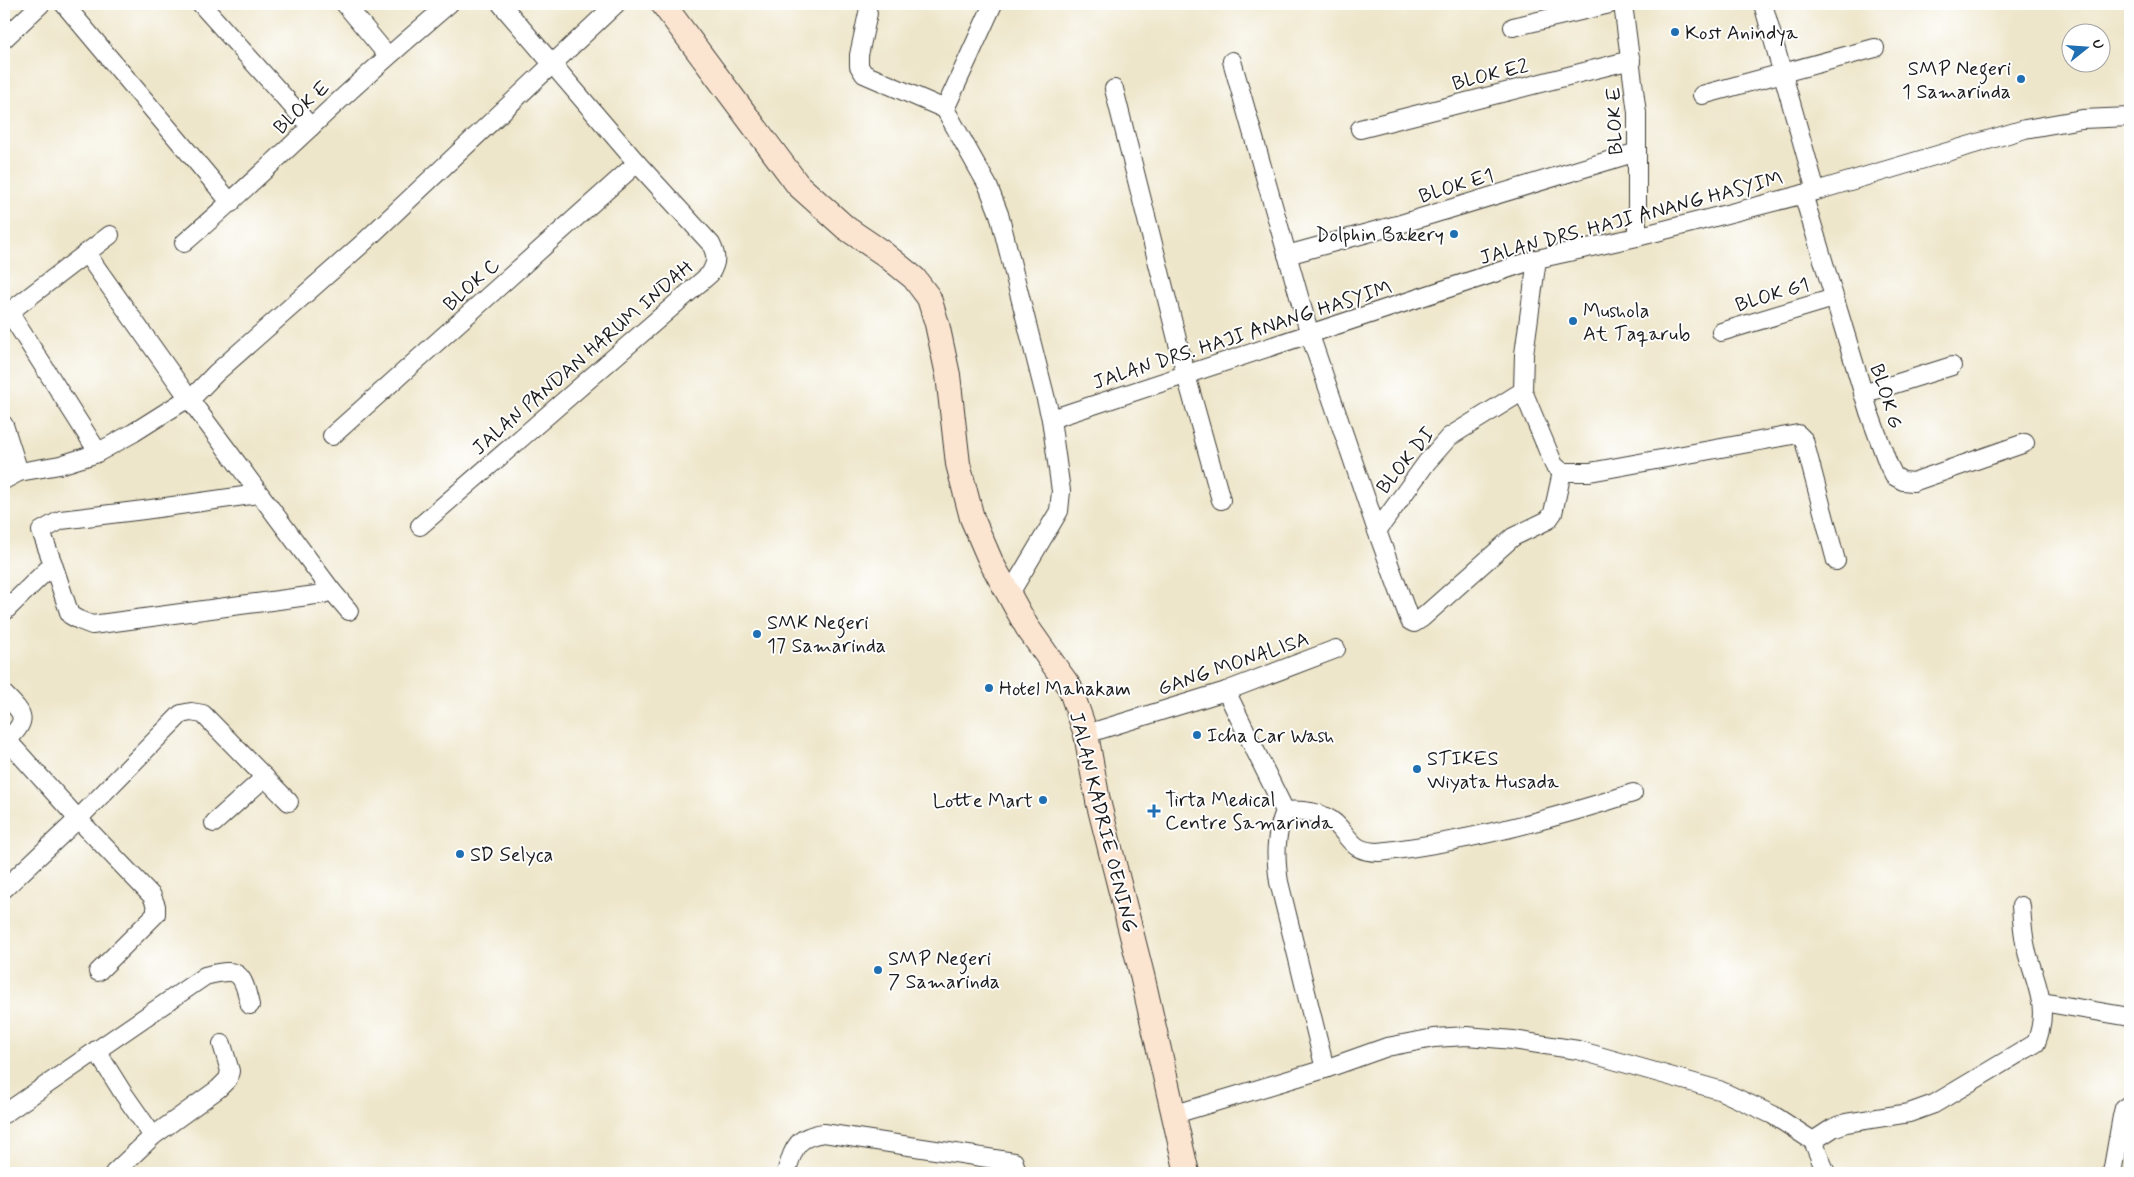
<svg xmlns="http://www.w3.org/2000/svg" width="2134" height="1177" font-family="Mynerve,sans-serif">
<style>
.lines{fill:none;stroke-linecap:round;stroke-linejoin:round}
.minor-casing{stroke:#3c3a36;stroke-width:20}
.secondary-casing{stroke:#3c3a36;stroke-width:26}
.minor{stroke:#fff;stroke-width:18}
.secondary{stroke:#fce5d0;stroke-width:24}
.poi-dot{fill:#1f6fb2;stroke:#fff;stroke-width:2}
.labels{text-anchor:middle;stroke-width:4;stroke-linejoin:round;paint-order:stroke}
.poi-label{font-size:20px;fill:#1c1c1c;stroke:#fff;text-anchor:start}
.street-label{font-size:20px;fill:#1c1c1c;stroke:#fff}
</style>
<rect width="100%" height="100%" fill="#fff"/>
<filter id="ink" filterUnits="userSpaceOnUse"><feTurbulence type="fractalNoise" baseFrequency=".02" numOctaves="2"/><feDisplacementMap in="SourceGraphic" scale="10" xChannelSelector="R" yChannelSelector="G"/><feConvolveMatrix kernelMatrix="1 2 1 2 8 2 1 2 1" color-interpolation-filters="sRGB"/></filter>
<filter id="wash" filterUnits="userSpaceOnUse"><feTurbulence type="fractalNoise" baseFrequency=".0096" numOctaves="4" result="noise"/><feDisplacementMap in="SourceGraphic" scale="20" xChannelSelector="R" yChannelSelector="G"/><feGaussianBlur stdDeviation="1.12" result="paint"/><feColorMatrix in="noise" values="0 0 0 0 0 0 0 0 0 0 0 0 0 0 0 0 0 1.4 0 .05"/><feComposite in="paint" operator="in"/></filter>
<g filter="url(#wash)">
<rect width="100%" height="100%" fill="#eee6ca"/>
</g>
<g filter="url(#ink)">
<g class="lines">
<defs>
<g id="minor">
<polyline points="64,4 231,203"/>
<polyline points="201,4 311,127"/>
<polyline points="345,4 388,56"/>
<polyline points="993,4 945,109 988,186 999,214 1051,419 1061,491 1059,511 1009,595"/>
<polyline points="1623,4 1637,113 1637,237"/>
<polyline points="1763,4 1816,191"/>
<polyline points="868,13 859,55 859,66 864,74 945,109"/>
<polyline points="1513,27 1610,4"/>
<polyline points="4,39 41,4"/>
<polyline points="1232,61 1310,335 1377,531 1410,621 1414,623 1422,618 1513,537 1548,520 1553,513 1562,472"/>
<polyline points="1114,89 1186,375 1221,500"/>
<polyline points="1702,95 1875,48"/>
<polyline points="1360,129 1631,60"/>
<polyline points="1803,194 1869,412 1888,464 1894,476 1903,481 1913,482 2025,443"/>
<path d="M184,243C227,206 268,167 310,128C355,85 402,44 449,4"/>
<polyline points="86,253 190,400 216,373 362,244 616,4"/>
<polyline points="1287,255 1397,225 1637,152"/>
<polyline points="1537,259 1524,354 1523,391 1554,465 1562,472 1590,472 1798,434 1804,440 1836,561"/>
<polyline points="9,312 98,452"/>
<polyline points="4,316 110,235"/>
<polyline points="1721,332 1834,298"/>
<polyline points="1863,394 1952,366"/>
<polyline points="1051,419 1537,259 1637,237 1816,191 2025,129 2082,119 2130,117"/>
<polyline points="4,425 19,472"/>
<polyline points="332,436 637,163"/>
<polyline points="4,480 19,472 60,465 95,454 133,433 182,402 190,400 332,591 323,594 92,625 79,620 70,615 53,564"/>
<path d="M420,526L710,274C717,262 717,256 711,244L637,163L501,4"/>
<polyline points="1377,531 1427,462 1449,437 1523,391"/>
<polyline points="332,591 349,611"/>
<polyline points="4,612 53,564 41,531 61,520 144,510 258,494"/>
<polyline points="1226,691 1285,811"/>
<path d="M4,694C27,717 28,719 4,744"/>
<polyline points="1086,734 1226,691 1336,649"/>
<polyline points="7,740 78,819 152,896 156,906 156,914 98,972"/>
<path d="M1285,811C1301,809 1322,812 1335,823C1351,838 1351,852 1379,852C1466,842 1550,820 1633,793"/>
<path d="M1285,811C1275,836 1275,856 1279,882L1325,1069"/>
<polyline points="214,823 265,777"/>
<polyline points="4,889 78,819 181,714 191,712 203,714 289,802"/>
<polyline points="2042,1002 2130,1017"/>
<polyline points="96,1050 123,1093 153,1136"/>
<path d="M4,1114L205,976C240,967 242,972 250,1005"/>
<polyline points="1172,1115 1325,1069 1387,1047 1434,1038 1467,1036 1513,1040 1578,1050 1719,1090 1773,1115 1813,1141 1826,1173"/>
<path d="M1813,1141L1833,1128L1846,1123L1909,1113L1934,1104L2036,1043C2050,1008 2036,986 2027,952C2023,937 2022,922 2021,906"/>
<polyline points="114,1173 153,1136 218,1089 228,1079 230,1071 222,1044"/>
<path d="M786,1173C794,1148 795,1137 824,1133L1014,1162L1017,1173"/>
<polyline points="2112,1173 2122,1116 2124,1108 2130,1105"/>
</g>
<polyline id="secondary" points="663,4 798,185 846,228 883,253 914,278 929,298 937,324 948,375 958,464 972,518 991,562 1027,627 1070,688 1086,734 1098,801 1142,975 1187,1173"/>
</defs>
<use href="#minor" class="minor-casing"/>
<use href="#secondary" class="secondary-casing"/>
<use href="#minor" class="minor"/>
<use href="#secondary" class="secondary"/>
</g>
</g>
<g class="poi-dot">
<circle cx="1675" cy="32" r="5"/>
<circle cx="2021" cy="79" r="5"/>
<circle cx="1454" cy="234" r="5"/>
<circle cx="1573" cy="321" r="5"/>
<circle cx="757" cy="634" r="5"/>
<circle cx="989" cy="688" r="5"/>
<circle cx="1197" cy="735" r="5"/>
<circle cx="1417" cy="769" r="5"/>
<circle cx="1043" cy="800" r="5"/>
<path d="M1151.5 803.5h5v5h5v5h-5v5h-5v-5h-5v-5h5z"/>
<circle cx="460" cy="854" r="5"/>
<circle cx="878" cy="970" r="5"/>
</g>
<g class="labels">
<g class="poi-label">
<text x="1685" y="39">Kost Anindya</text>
<text x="2011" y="75" text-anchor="end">SMP Negeri<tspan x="2011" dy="23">1 Samarinda</tspan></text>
<text x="1444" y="241" text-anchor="end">Dolphin Bakery</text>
<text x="1583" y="317">Mushola<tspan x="1583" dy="23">At Taqarub</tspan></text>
<text x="767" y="629">SMK Negeri<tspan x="767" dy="23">17 Samarinda</tspan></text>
<text x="999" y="695">Hotel Mahakam</text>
<text x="1207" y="742">Icha Car Wash</text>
<text x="1427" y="765">STIKES<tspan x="1427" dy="23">Wiyata Husada</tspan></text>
<text x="1165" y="806">Tirta Medical<tspan x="1165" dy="23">Centre Samarinda</tspan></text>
<text x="1033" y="807" text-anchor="end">Lotte Mart</text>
<text x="470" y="861">SD Selyca</text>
<text x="888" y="965">SMP Negeri<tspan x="888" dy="23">7 Samarinda</tspan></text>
</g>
<g class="street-label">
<text transform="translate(1490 74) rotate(-14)" y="7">BLOK E2</text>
<text transform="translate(301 107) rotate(-43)" y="7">BLOK E</text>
<text transform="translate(1614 121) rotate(-92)" y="7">BLOK E</text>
<text transform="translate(1456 185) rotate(-17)" y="7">BLOK E1</text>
<text transform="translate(1631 217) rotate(-15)" y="7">JALAN DRS. HAJI ANANG HASYIM</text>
<text transform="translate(471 284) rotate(-42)" y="7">BLOK C</text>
<text transform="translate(1772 294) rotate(-17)" y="7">BLOK G1</text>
<text transform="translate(1242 334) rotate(-18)" y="7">JALAN DRS. HAJI ANANG HASYIM</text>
<text transform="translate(582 357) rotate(-41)" y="7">JALAN PANDAN HARUM INDAH</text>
<text transform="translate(1887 396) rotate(72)" y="7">BLOK G</text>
<text transform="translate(1405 460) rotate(-51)" y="7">BLOK DI</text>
<text transform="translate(1233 663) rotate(-19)" y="7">GANG MONALISA</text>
<text transform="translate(1104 822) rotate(76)" y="7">JALAN KADRIE OENING</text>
</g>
</g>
<rect width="2134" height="1177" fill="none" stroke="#fff" stroke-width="20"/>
<g transform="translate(2086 48) rotate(73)"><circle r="24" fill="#ffffff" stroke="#a4a4a4"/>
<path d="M0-4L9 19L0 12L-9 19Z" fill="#1f6fb2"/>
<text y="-8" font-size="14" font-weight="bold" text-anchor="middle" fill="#1c1c1c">U</text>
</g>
</svg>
